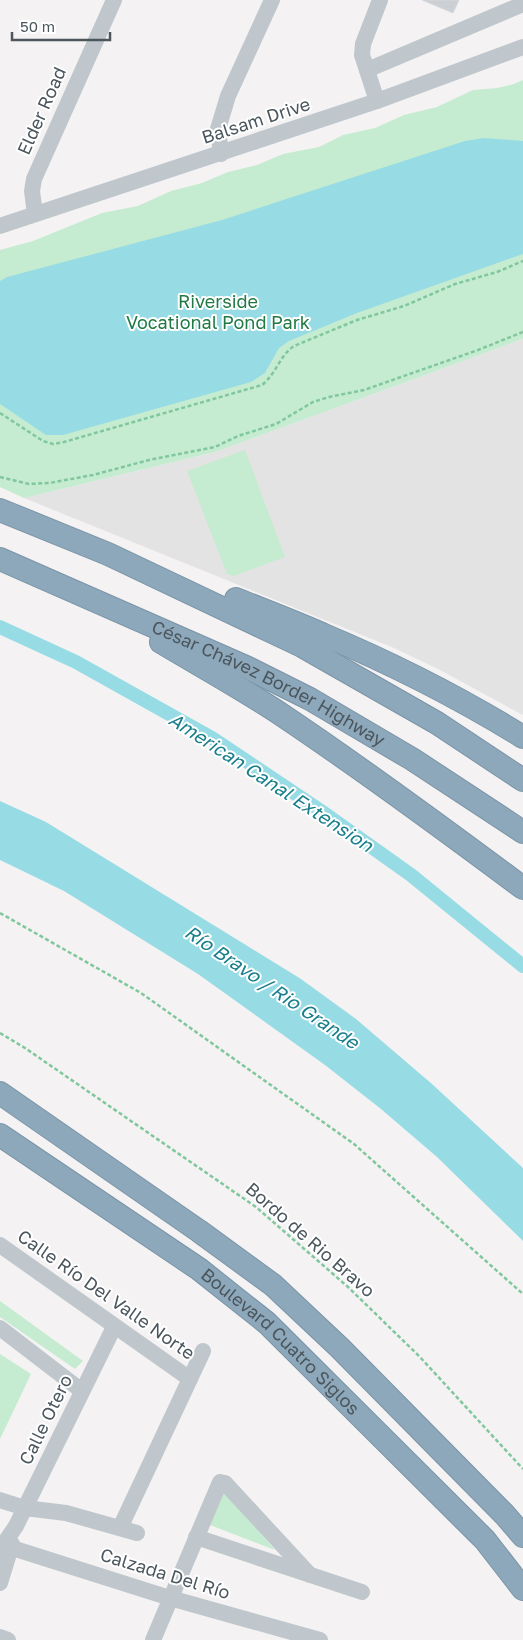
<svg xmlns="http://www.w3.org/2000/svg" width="523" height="1640" font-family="'Golos Text',sans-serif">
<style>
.education{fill:#e4e3e3}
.green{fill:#c5ecd0}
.water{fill:#97dce5}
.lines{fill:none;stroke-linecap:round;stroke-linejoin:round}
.canal{stroke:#97dce5;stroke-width:14}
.building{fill:#cccfd3;stroke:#d6d8dc}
.highway-casing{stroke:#7a94a7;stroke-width:24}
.path{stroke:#80c79d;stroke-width:2.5;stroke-dasharray:4 2.5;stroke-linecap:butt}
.minor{stroke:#bfc7cc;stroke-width:16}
.highway{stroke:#8ea8bb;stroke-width:22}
.labels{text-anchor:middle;stroke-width:4;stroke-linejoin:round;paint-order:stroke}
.street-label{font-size:18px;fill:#4b565d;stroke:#fff}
.park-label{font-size:18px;fill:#217944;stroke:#fff}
.water-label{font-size:19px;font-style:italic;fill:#197f8b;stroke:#fff}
</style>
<rect width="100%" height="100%" fill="#f4f2f2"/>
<polygon class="education" points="523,339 523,715 438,669 394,648 24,498 215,452"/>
<g class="green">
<polygon points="523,80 523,339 215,452 24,498 0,487 0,250 33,241 102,213 138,206 171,191 202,183 228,172 257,165 283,154 319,147 343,135 375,128 404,115 437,107 473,90 497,88 514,84"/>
<polygon points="245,450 285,557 234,576 227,574 187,471"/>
<polygon points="0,1301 83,1361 75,1369 0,1317"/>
<polygon points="0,1354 31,1374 0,1439"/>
<polygon points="224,1492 275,1550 210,1525"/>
</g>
<g class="water">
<polygon points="484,138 523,141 523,254 357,313 289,341 279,348 265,373 251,382 63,435 46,435 0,404 0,281 7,277 222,220 465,141"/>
<polygon points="0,801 46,822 301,979 356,1019 432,1084 523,1168 523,1241 437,1157 381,1109 325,1065 198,974 64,891 0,860"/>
</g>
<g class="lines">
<polyline class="canal" points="0,627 76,662 212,738 321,811 411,875 523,966"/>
</g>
<polygon class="building" points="422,0 459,0 453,13"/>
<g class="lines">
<defs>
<g id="highway">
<polyline points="0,510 108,554 302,646 437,723 523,780"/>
<path id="s1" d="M0,559L246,667L310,699L412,759L523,832"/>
<path d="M236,599C265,611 295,622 324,635C393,664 460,698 523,737"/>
<path d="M161,642C201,666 243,689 282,715C364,770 444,829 523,888"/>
<polyline points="0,1093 199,1231 273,1285 340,1348 505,1515 523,1536"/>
<path id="s2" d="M0,1135L199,1269L267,1323L485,1540L523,1589"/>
</g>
</defs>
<use href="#highway" class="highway-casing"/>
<g class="path">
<path d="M0,413L43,441L53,444L64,442L262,385C276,374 280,355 294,346L357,320L404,306L455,284L497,272L523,261"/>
<polyline points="0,477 29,484 49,483 93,475 149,460 215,447 238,436 276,424 313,402 329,397 364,390 478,350 523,332"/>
<polyline points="0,913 141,993 354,1144 523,1294"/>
<polyline points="0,1033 25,1048 256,1207 348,1287 419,1356 523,1469"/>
</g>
<g class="minor">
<polyline points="367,70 523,4"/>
<polyline points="377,101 362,55 363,44 380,0"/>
<polyline points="221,154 218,129 228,96 272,0"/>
<polyline points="35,214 32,191 34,179 114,0"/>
<polyline points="0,226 377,101 523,47"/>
<polyline points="0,1245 190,1379"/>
<polyline points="0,1328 82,1391"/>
<polyline points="0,1500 25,1508 66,1513 137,1533"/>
<polyline points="120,1528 203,1351"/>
<polyline points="196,1537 362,1592"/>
<polyline points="0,1544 170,1598 320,1640"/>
<polyline points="0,1554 3,1545 16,1526 114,1327"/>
<polyline points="0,1583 12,1544"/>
<polyline points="0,1637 8,1640"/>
<polyline points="153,1640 220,1482 225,1483 310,1575"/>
</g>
<use href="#highway" class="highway"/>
</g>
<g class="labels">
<g class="street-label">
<text transform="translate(42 111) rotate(-66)" y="6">Elder Road</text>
<text transform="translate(256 121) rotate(-18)" y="6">Balsam Drive</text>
<text dy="6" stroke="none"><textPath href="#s1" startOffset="296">César Chávez Border Highway</textPath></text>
<text transform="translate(310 1240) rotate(41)" y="6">Bordo de Rio Bravo</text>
<text transform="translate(106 1295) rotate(35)" y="6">Calle Río Del Valle Norte</text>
<text dy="6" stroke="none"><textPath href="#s2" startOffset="349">Boulevard Cuatro Siglos</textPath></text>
<text transform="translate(46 1420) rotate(-64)" y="6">Calle Otero</text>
<text transform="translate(165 1574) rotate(17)" y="6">Calzada Del Río</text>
</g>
<g class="park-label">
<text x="218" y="308">Riverside<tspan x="218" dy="21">Vocational Pond Park</tspan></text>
</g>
<g class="water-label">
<text transform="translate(271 782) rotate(33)" y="7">American Canal Extension</text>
<text transform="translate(272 987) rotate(34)" y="7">Río Bravo / Rio Grande</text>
</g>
</g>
<path d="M12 32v8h98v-8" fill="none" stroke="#4b565d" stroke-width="2.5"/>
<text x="20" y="32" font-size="15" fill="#4b565d" stroke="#ffffff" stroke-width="4" paint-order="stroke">50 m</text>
</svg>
